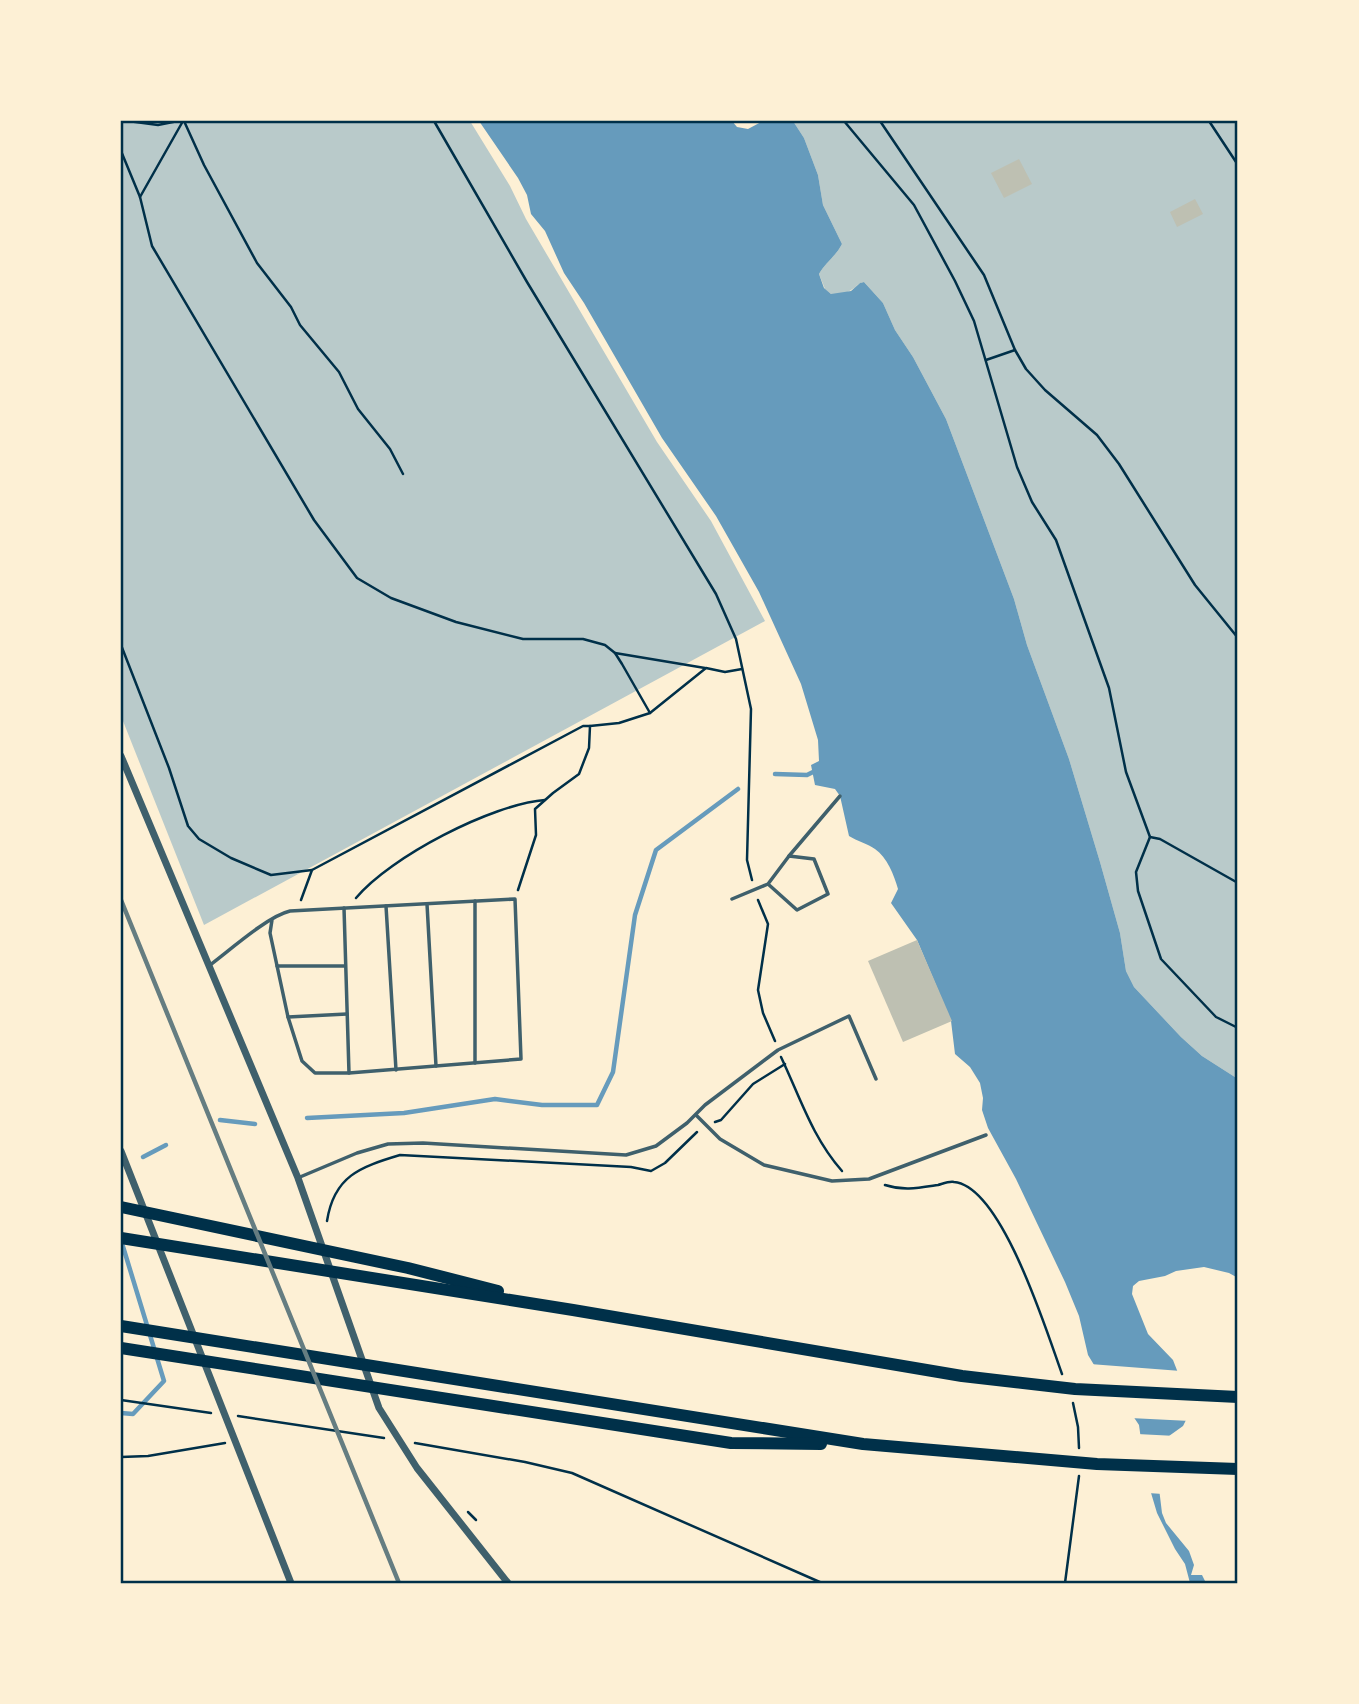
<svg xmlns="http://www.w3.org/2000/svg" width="1359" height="1704" font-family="Mulish,sans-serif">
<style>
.green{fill:#b9caca}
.water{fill:#669bbc}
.pier{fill:#fdf0d5}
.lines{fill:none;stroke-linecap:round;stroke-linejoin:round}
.stream{stroke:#669bbc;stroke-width:4.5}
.building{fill:#bec0b2}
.path{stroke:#003049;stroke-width:2.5}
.service{stroke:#3f606c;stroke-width:3.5}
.minor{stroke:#3f606c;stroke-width:7}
.motorway{stroke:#003049;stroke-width:12}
.rail{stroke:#657d81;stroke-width:4.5}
.neatline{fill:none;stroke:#003049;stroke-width:2.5}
</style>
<rect width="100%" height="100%" fill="#fdf0d5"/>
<g class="green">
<polygon points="121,121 470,121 510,186 526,219 657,442 711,521 765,621 204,925 121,716"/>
<path d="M793,121H1238V1079L1202,1056L1181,1037L1134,987L1126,971L1120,933L1100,862L1069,759L1027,645L1014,599L946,419L913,357L895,330L883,303L864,282C857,283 857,287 851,290C846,294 838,294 831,294L825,289L819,274C826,262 836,256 842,244L823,205L818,175L804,138Z"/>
</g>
<path class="water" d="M479,121H732L737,127L748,129L763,121H793L804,138L818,175L823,205L842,244C836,256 826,262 819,274L824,288L831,294L851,291L860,283L864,282L883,303L895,330L913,357L946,419L1014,599L1027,645L1069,759L1100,862L1120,933L1126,971L1134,987L1181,1037L1202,1056L1238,1079V1278L1229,1273L1204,1267L1176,1271L1165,1276L1139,1281L1133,1286L1132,1294L1148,1334L1173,1360L1180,1378L1186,1420L1183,1426L1169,1436L1159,1451L1157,1472L1162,1513L1166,1523L1189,1551L1194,1565L1191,1575H1202L1206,1583H1190L1185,1564L1175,1549L1157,1513L1146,1476L1139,1425L1131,1413L1113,1396L1088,1355L1079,1316L1065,1282L1016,1179L988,1128L982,1110L983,1098L980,1083L970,1067L955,1054L951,1021L917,940L891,903L898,889C894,875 887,857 875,849C868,844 857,841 849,836L840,796L835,789L815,785L811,765L819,761L818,740L801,684L759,592L716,516L662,438L584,303L564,273L545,231L531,214L527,195L518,178Z"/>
<g class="pier">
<polygon points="1090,1364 1181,1371 1189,1405 1190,1421 1130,1418 1110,1398"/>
<polygon points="1137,1434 1176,1436 1172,1439 1161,1457 1163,1494 1148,1493 1143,1477"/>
</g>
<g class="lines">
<g class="stream">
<polyline points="775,774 807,775 815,771"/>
<polyline points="307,1118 404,1113 495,1099 542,1105 597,1105 613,1072 635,915 656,850 738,789"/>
<polyline points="220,1120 255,1124"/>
<polyline points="143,1157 166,1145"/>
<polyline points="121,1413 133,1414 164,1381 121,1240"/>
</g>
</g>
<g class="building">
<polygon points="1019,159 1032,184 1004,198 991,173"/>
<polygon points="1195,199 1203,214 1177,227 1170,212"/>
<polygon points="917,940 952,1021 903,1042 868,961"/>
</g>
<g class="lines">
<g class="path">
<polyline points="128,121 158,125 178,121"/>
<polyline points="184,121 204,165 257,263 291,307 300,325 339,372 358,409 390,449 403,474"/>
<polyline points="434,121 527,282 716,594 736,639 751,709 747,860 752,880"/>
<polyline points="844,121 914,205 955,281 974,321 1017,467 1032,502 1056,540 1109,688 1126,772 1150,837 1136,872 1138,891 1161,959 1216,1017 1238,1028"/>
<polyline points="880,121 984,275 1015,350 1026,369 1045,390 1097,435 1119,464 1195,585 1238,638"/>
<polyline points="1209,121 1238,165"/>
<polyline points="121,151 140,197 152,246 314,520 357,578 391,598 456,622 523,639 583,639 605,645 615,653 622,664 650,713"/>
<polyline points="140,197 183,121"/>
<polyline points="986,360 1015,350"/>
<polyline points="121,645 169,768 188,826 199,839 231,858 271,875 312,870"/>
<polyline points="615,653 705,668"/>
<polyline points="1150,837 1160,839 1238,883"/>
<polyline points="518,890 536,835 535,809 553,793 579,774 589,748 590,726 619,723 650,713 706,668 725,672 742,669"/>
<path d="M356,898C390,857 492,804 545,800"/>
<polyline points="301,900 312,870 583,726 590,726"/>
<polyline points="758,900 768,924 758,990 763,1013 775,1041"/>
<path d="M781,1057C800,1097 812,1137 842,1171"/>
<polyline points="715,1122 721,1120 753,1084 785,1064"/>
<path d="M885,1185C904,1191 918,1188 938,1185C942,1184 949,1181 954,1182C1002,1186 1047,1333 1062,1374"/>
<path d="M327,1221C334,1176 360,1167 400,1155L631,1167L651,1171L665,1163L697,1132"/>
<polyline points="121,1400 211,1413"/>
<polyline points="1073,1403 1078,1427 1079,1448"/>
<polyline points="238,1416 384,1438"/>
<polyline points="415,1443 525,1462 572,1473 822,1583"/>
<polyline points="121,1457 148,1456 225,1443"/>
<polyline points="468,1512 476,1520"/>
<polyline points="1065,1583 1079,1476"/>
</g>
<g class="service">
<polyline points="789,856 840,796"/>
<polyline points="732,899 768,884 797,910 828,894 814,859 789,856 768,884"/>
<polyline points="475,901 475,1063"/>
<polyline points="427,904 436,1066"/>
<polyline points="386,906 396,1070"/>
<polyline points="344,908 349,1073"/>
<path d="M210,965C230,950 268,916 290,911L515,899L521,1059L349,1073H315L302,1061L288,1017L270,933L272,920"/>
<polyline points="277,966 344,966"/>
<polyline points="288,1017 347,1014"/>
<polyline points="696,1115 720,1139 764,1165 832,1181 869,1179 986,1135"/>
<polyline points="300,1177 357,1153 388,1144 423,1143 626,1155 656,1146 687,1123 705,1105 778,1050 849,1016 876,1079"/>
</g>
<g class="minor">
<polyline points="121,756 298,1178 379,1408 417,1468 508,1583"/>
<polyline points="121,1151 291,1583"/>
</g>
<g class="motorway">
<polyline points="121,1207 408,1268 498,1291"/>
<polyline points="121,1238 573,1310 962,1376 1075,1389 1238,1397"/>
<polyline points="121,1326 863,1444 1097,1464 1238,1469"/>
<polyline points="121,1348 731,1443 821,1444"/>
</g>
<polyline class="rail" points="121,900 399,1583"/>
</g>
<rect width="1359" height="1704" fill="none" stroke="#fdf0d5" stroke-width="245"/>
<rect x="122" y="122" width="1114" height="1460" class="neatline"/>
</svg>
